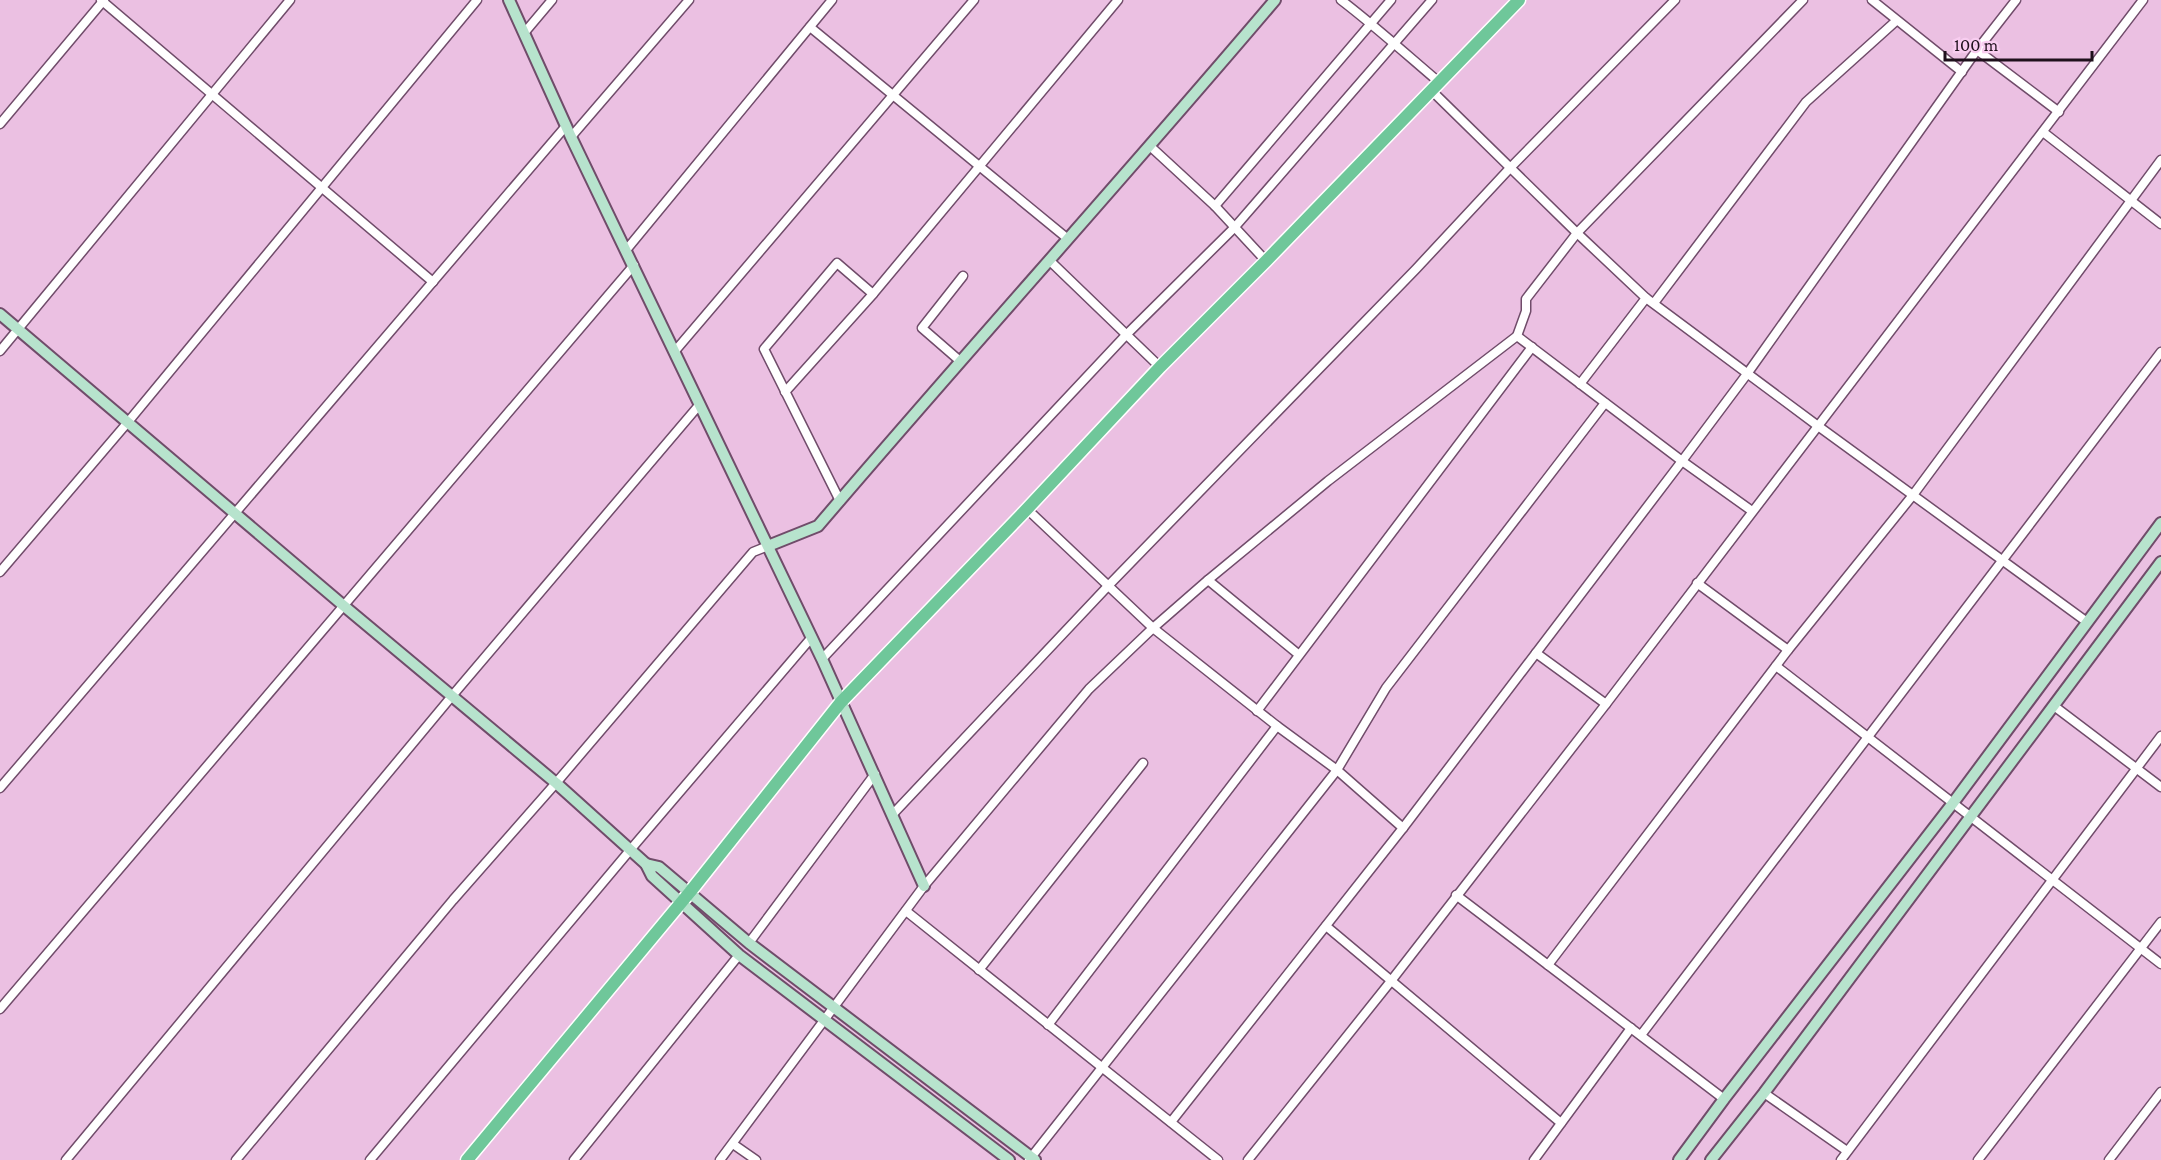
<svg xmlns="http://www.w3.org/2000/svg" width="2161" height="1160" font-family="'Crimson Pro',serif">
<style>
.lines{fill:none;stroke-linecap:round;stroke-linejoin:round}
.street-casing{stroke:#704c6a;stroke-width:11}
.secondary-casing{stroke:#704c6a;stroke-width:14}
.primary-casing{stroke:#fff;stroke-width:15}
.street{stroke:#fff;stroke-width:8}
.secondary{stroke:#b7e3cd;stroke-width:10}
.primary{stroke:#6fc79a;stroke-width:12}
</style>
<rect width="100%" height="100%" fill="#ebc0e2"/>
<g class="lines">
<defs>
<g id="street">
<polyline points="101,0 433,282"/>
<path d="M1341,0C1375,26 1407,55 1440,83"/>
<polyline points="1872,0 1962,72"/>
<polyline points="810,27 1068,239"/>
<polyline points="525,32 552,0"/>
<polyline points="1977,50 2059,112"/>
<polyline points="1432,91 1577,233 1646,298 1818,426 2087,622"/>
<polyline points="0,124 104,0"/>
<polyline points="2043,132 2161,224"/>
<polyline points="571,137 689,0"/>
<polyline points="1151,147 1215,206 1266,261"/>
<polyline points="1215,206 1391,0"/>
<polyline points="627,249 832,0"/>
<polyline points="1049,260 1160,367"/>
<polyline points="1654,303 1806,102 1896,21"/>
<polyline points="1517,336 1682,461 1752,511"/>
<polyline points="0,351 290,0"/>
<polyline points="675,351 974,0"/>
<polyline points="960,361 922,328 963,276"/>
<polyline points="1580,384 1646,298"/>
<polyline points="785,392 873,294 1118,0"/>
<polyline points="840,501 764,349 837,263 873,294"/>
<polyline points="1027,509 1153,628 1277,726 1337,770 1403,828"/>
<polyline points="0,572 128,422 477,0"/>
<polyline points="1208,580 1298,654"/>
<polyline points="1697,583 1788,650"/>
<polyline points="1536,653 1606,704"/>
<polyline points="822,659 1126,335 1234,228 1432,0"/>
<polyline points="1776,666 2161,964"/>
<polyline points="2054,706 2161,787"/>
<polyline points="1257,711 1532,347"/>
<polyline points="0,788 566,126"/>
<polyline points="893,814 1108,586 1416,269 1511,167 1675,0"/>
<polyline points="1456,895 1724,1099"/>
<polyline points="906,911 1218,1160"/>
<polyline points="1326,926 1561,1123"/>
<polyline points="749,943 875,774"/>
<polyline points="1548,965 1788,650 1913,495 2161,160"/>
<polyline points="979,970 1143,763"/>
<polyline points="0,1009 634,265"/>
<polyline points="1048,1025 1277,726"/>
<polyline points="1641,1035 2161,352"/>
<polyline points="1764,1093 1847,1151"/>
<polyline points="1171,1122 1403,828 1682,461 1747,374 1977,50 2016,0"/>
<polyline points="733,1144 756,1160"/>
<polyline points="66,1160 452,696 700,404"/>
<polyline points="236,1160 453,900 556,783 753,552 768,546"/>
<polyline points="370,1160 631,849 812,637"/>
<polyline points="574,1160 739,955"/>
<polyline points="720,1160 924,886 1089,689 1153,628 1208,580 1328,481 1517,336 1526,311 1526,299 1577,233 1803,0"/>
<polyline points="1029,1160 1337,770 1386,688 1605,403"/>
<polyline points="1248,1160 1391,981 1606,704 2143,0"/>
<polyline points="1534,1160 1631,1028"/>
<polyline points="1841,1160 2161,736"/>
<polyline points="1978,1160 2161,922"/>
<polyline points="2109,1160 2161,1092"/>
</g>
<g id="secondary">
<polyline points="509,0 571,137 822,659 924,886"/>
<polyline points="0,314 344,606 556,783 646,864 652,876 739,955 1009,1160"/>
<path d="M768,546L818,526C969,349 1125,177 1275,0"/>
<polyline points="646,864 659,867 749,943 1035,1160"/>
<polyline points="1679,1160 1724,1099 1953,803 2161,523"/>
<polyline points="1711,1160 1764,1093 2161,562"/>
</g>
<polyline id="primary" points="467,1160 690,892 841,702 1027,509 1160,367 1266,261 1519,0"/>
</defs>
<use href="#street" class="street-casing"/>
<use href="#secondary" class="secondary-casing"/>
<use href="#primary" class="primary-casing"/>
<use href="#street" class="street"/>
<use href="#secondary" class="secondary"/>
<use href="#primary" class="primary"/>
</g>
<path d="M1945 51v9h147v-9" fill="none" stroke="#1f101c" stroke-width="3"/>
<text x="1954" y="51" font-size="18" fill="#1f101c" stroke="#f8cdf0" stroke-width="4.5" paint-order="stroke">100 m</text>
</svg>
